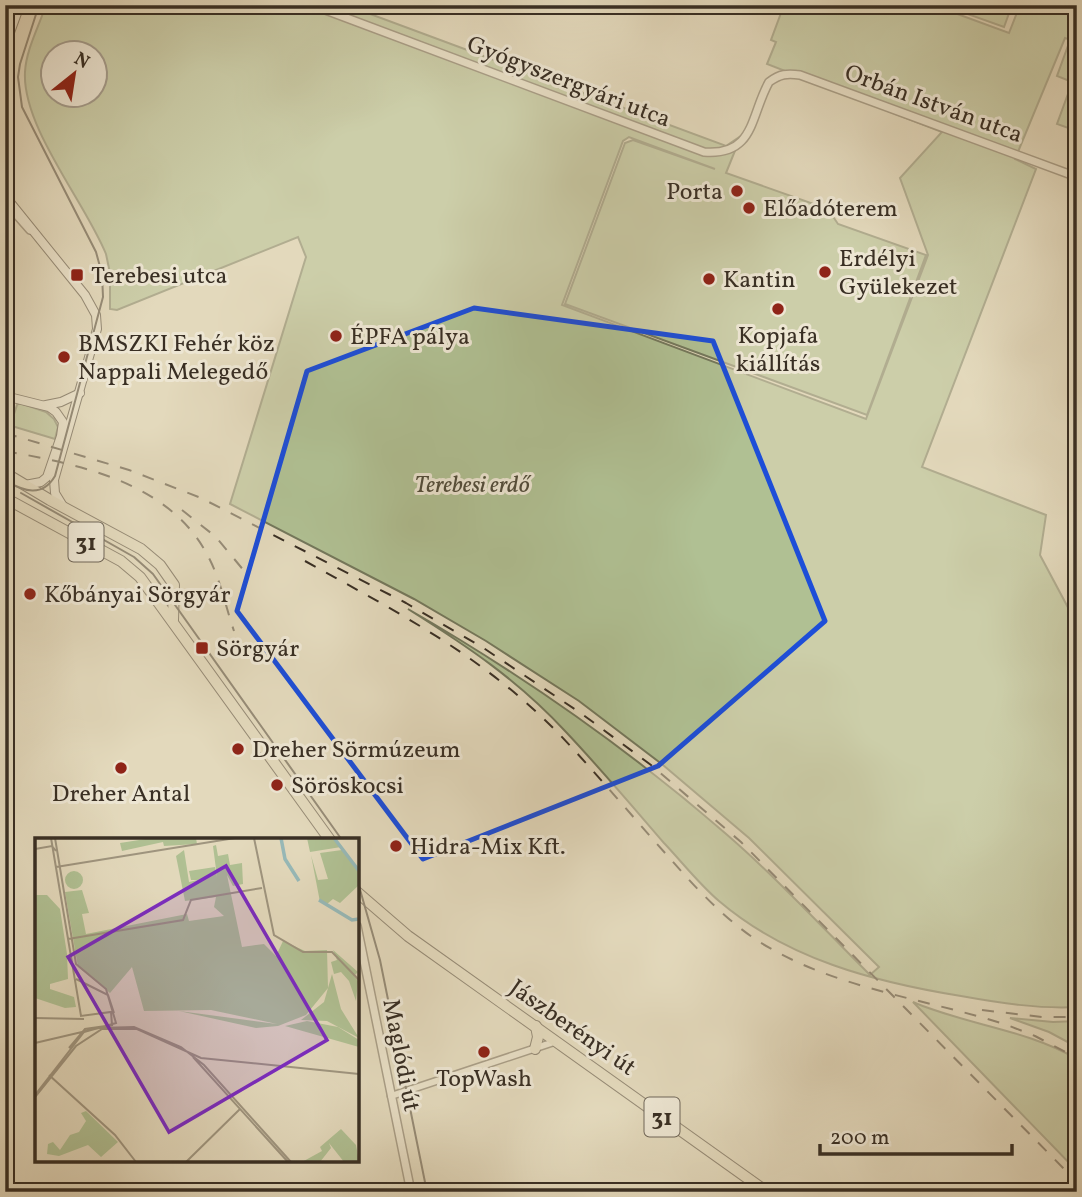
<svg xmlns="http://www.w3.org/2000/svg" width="1082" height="1197" font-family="Vollkorn,serif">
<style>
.green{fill:#b0c093;stroke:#74785c;stroke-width:2;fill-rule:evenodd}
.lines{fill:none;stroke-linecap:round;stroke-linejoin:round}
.minor-casing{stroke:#645a4a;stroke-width:9}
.tertiary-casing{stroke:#645a4a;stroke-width:10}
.secondary-casing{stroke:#392f24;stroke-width:10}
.primary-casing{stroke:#392f24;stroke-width:12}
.minor{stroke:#ede6d3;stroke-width:6}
.tertiary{stroke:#ede6d3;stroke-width:7}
.secondary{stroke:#ede6d3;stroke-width:8}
.primary{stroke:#e3d9bc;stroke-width:10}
.tram{stroke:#392f24;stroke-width:2}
.rail{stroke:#392f24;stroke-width:2;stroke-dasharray:12 12;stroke-linecap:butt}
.marked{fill:none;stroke:#1d4ed8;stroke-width:5;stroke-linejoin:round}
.poi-dot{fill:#8f2418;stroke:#ede6d3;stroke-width:2.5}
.labels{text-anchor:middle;stroke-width:6;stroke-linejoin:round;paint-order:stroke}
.shield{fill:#ede6d3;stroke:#6f6658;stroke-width:2}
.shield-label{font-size:23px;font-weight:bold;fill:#392f24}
.street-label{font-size:24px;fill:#392f24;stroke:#ede6d3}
.poi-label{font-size:24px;fill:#392f24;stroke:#ede6d3;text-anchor:start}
.park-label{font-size:24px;font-style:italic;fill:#514c3a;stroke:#ede6d3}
.inset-river{fill:none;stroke:#97b9b8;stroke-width:3.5}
.inset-road{fill:none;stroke:#9f957f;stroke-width:2}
.view{fill:#7b2cbf;fill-opacity:0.15;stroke:#7b2cbf;stroke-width:3.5}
.inset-edge{fill:none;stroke:#392f24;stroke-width:3.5}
</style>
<rect width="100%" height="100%" fill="#e3d9bc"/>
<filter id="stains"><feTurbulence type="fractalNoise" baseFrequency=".00286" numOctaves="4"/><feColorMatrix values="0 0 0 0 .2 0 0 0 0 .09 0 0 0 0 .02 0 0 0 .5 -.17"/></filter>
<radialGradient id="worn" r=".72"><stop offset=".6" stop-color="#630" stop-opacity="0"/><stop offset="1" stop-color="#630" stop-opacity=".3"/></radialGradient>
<g class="green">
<path d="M46,5H346L726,146L741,136L726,173L828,209L838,224L926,255L867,415L565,304L625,143L633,140L715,169L629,137L623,141L562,305L866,419L928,255L900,178L942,132L767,64L776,42L771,40L784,5H933L1009,33L1020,5H1077V42L1065,38L1015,159L1036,169L922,467L1046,515L1040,555L1072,615L1077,612V1007C1038,1009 1000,1003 961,996C874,982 787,959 719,901C699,884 682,862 664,843C632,806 600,768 566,732C518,680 467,646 408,609C521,674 627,748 725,833C776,877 822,927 870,975L879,967L749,838L663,765L579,701L486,641L414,599L230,504L306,257L298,237L117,310L110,309V273L106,254C85,202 22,127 25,72C26,50 39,26 46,5ZM52,52H94V94H52Z"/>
<polygon points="961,5 1012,5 1004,27 959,11"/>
<polygon points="1069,43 1077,46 1077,84 1057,76"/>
<polygon points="1072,83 1077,85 1077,131 1057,124"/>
<polygon points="20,403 46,412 54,419 58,427 55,439 5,424 5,415 13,417 17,405"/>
<path d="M913,1002C966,1025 1026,1029 1077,1059V1171Z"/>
<polygon points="1010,1018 1053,1022 1077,1021 1077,1047 1049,1032"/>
</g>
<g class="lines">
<defs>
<polyline id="minor" points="391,1096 557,1041"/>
<g id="tertiary">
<path d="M312,5L704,152C755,156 750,116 769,82C780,74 787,73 800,75L1077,177"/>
<polyline points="8,205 30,230"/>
<polyline points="357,926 411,1192"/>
</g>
<g id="secondary">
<polyline points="5,46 20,5"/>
<polyline points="5,196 85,295 96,315 97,329 54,480 55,493 63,506"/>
<polyline points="5,396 49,407 56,412 63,422 61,436 47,477 41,482 25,485"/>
<polyline points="46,405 61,402 80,393"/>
</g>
<g id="primary">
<polyline points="5,473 50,500 141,549 160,565 174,585 173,620"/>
<polyline points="5,498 121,561 140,577 330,840"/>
<polyline points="357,892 408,936 767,1192"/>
<polyline points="535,1049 538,1037 536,1026"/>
</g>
</defs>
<use href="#minor" class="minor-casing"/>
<use href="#tertiary" class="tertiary-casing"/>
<use href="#secondary" class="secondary-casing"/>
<use href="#primary" class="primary-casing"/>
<use href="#minor" class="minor"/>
<use href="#tertiary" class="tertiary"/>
<use href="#secondary" class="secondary"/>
<use href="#primary" class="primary"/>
<g class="tram">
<path d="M5,481C24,491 42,498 55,476L103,297L102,274L96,252L22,107L18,77L20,64L39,5"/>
<polyline points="21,493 134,557 153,574 342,840"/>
<polyline points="357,879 380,960 427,1192"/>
</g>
<g class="rail">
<polyline points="5,433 129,470 201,498 406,603 482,647 582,714 651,765 741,842 1077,1182"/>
<path d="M5,451C82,465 173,483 210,560C221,582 226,608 234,631"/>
<polyline points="182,510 216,537 245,572"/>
<path d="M305,561C399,613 485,657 561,736C597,774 631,815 666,854C694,886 723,918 758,941C834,989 924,998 1007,1025L1035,1036L1077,1058"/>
<polyline points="982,1010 1042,1017 1077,1017"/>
</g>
</g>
<path d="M0 0H1082V1197H0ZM474,308L713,341L825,621L658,766L423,859L237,611L307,371Z" fill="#e3d9bc" fill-opacity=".55" fill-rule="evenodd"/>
<path class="marked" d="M474,308L713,341L825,621L658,766L423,859L237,611L307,371Z"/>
<g class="poi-dot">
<circle cx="737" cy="191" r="7"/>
<circle cx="749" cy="208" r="7"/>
<circle cx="825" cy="272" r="7"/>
<rect x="70" y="268" width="14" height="14" rx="3.5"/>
<circle cx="709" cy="279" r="7"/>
<circle cx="778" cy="309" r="7"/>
<circle cx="336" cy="336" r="7"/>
<circle cx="64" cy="357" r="7"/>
<circle cx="30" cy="594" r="7"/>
<rect x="195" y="641" width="14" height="14" rx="3.5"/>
<circle cx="238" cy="749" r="7"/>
<circle cx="121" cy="768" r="7"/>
<circle cx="277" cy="785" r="7"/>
<circle cx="396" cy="846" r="7"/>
<circle cx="484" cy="1052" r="7"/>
</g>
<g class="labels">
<g class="shield">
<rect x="68.5" y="522.5" width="35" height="39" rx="5"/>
<rect x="644.5" y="1097.5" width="35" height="39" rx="5"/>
</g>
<g class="shield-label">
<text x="86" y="550">31</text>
<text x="662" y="1125">31</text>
</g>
<g class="street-label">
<text transform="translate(569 81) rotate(21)" y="8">Gyógyszergyári utca</text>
<text transform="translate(934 103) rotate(20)" y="8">Orbán István utca</text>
<text transform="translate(573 1027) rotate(35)" y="8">Jászberényi út</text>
<text transform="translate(402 1055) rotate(79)" y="8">Maglódi út</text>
</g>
<g class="poi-label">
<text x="723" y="199" text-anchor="end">Porta</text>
<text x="763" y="216">Előadóterem</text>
<text x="839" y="266">Erdélyi<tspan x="839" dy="28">Gyülekezet</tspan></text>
<text x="91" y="283">Terebesi utca</text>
<text x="723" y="287">Kantin</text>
<text x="778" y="343" text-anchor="middle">Kopjafa<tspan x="778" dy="28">kiállítás</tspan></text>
<text x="350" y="344">ÉPFA pálya</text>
<text x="78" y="351">BMSZKI Fehér köz<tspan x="78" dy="28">Nappali Melegedő</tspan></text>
<text x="44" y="602">Kőbányai Sörgyár</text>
<text x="216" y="656">Sörgyár</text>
<text x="252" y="757">Dreher Sörmúzeum</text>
<text x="291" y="793">Söröskocsi</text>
<text x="121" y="801" text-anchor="middle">Dreher Antal</text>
<text x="410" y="854">Hidra-Mix Kft.</text>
<text x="484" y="1086" text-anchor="middle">TopWash</text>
</g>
<g class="park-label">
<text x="472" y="492">Terebesi erdő</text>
</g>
</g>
<g transform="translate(35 838)">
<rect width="324" height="324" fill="#e3d9bc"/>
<path d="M117,0H161L162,6L129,8L128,4L87,13L85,5ZM272,0H299L306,9L275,14ZM181,7L183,18L193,16L195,27L207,25L208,46L198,48L192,37L207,109L229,106L241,118L248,103L270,113L292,112L293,150L271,177L243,188L221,190L144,173L242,186L176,172L109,173L97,129L75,155L43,129L30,54L47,52L54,75L47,76L51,96L152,76L154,83L189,78L179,69L181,59L150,63L141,18L149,12L154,44L163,42H156L154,33L180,29L182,39L178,8ZM307,12L324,34V47L305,65L298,61L292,66L285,64L276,17L283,42L293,41L285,15ZM30 42a9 9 0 1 1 18 0a9 9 0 1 1-18 0ZM0,57H12L25,71L32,116L33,141L15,146V151L39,159L41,169L30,170L0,160ZM298,112L323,134L319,138L323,143L321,163L314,143L306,134L299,136L296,124L302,122ZM297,136L306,171L324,200L292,183L266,182L289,164ZM272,183L303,189L324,202V209L250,188ZM51,273L83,304L66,319L53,307L24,318L12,316L13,306L18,304L25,312L35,297L44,294L51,283L46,275ZM306,291L321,307L324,324H309L294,305L296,310L285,324H267L287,313L285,309Z" fill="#b0c093"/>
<path class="inset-river" d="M246,0L250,21L264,43M299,0L324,33M284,62L317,82L324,81"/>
<path class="inset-road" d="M16,0L46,178L76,174L77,187M219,0L239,97L268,114H297L324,142M0,11L17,8L21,13M21,29L200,0M33,101L148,82L156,62L227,50M41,141L73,157L79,175M0,180L49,181M0,205L64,190L99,189L146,209L169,227L256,324M34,210L50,191L78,187M158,219L253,324M14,237L80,297L101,324M0,257L49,194L81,185L71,151L41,126L20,0M0,259L41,208L67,191H102L166,220L324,236M151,324L205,271"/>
<path class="view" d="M191,28L292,202L134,294L33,119Z"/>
<rect width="324" height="324" class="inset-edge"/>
</g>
<rect width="1082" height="1197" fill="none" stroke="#e3d9bc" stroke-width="28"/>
<rect x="7" y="7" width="1068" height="1183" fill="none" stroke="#392f24" stroke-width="3.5"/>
<rect x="14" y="14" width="1054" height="1169" fill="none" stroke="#392f24" stroke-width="2"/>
<g transform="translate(74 74) rotate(30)"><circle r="33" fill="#ede6d3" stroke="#a59d8d" stroke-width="2"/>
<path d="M0-5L12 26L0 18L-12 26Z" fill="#8f2418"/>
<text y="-10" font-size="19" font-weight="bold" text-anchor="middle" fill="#392f24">N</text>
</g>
<path d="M820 1144v10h192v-10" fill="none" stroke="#392f24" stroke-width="3.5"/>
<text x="830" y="1144" font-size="21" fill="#392f24" stroke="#ede6d3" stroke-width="5" paint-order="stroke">200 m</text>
<rect width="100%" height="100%" filter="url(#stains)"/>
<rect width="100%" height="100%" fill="url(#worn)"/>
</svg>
